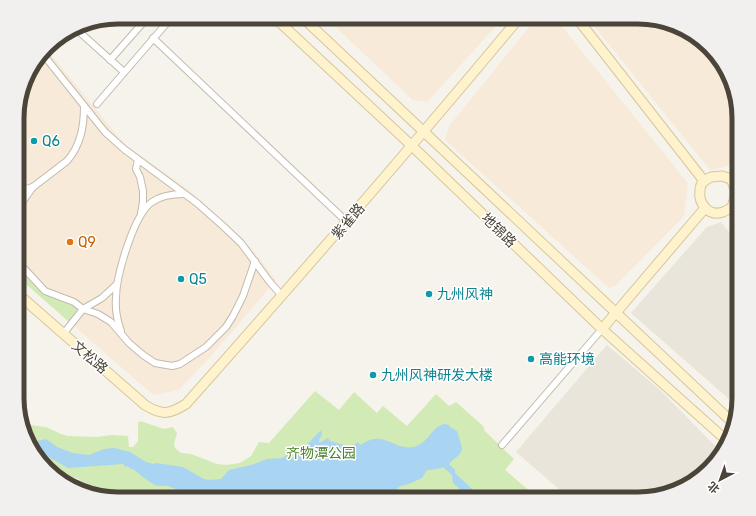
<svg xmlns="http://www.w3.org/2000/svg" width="756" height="516" font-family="Rubik,'Noto Sans SC',sans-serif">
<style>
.residential{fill:#eae5da}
.commercial{fill:#f7ead8}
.education{fill:#efe8d6}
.green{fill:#d2eab5}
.water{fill:#a9d4f2}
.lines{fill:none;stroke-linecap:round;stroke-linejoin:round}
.street-casing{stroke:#c2bbae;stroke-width:8}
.secondary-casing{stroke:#d6c79b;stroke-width:11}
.street{stroke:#fff;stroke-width:6}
.secondary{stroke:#fff3cd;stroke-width:9}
.culture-dot{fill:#0f9aa8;stroke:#fff;stroke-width:1.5}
.food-dot{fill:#e8710a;stroke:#fff;stroke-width:1.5}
.labels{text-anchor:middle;stroke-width:3;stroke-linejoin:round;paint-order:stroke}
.culture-label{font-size:14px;fill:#0d838f;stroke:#fff;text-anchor:start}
.street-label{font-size:14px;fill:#4b4439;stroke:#fff}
.food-label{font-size:14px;fill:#c56008;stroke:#fff;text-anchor:start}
.park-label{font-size:14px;fill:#4a7f2a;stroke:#fff}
.rim{fill:none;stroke:#4b4439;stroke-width:5}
</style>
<rect width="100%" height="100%" fill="#f6f3ec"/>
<g class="residential">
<polygon points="721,222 739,244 738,407 631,313 707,227"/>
<polygon points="607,345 660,390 721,452 718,459 683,489 639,499 567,499 568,497 516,452"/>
</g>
<g class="commercial">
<polygon points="325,17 504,17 427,102 413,100"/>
<polygon points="587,17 645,17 699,38 726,68 739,111 739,154 729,166 710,170"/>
<polygon points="559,23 688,183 684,216 615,286 609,288 445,140 449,126 530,26"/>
<polygon points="46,48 124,144 188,189 252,249 276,280 211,356 179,390 153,395 18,277 18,104 30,68"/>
</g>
<polygon class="education" points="49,470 79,479 95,493 57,478"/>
<g class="green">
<polygon points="18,267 31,282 43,293 75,307 77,309 72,318 68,321 18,277"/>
<polygon points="315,391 339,410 354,392 377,413 383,406 407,426 436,394 449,406 456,402 483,426 485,431 514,459 505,470 539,499 147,499 141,496 114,489 101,495 95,493 79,479 49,470 30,448 22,424 46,427 61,434 68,436 97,437 111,435 128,436 129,447 133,447 138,441 138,423 140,421 164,429 173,427 177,433 174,444 175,448 181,453 191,454 217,464 226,465 240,463 251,456 259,442 269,443"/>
</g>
<path class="water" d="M444,424L449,425L450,427L457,431L462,447C462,456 453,458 449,464L455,470V473L474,491L476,495L480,499C469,499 461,490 453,483L452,475L443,467C440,469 431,470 427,470L422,478L409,484L401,486L381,499H193C184,494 177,489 168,486C163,485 159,487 155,485C146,480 141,475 133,469H131L127,466L126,467L123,464L68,468L42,453L32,450L27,440L30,439L32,442C37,440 41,441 46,439L57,447L73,453L89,455L104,449L114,448L130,452L146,462L153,464L156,463L183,467L204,479L210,480L221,479L229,470L251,465L267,459L283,458L289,453L292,457H295L321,430L322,434L319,440V443L328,438L330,441L351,447L358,442L360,445C366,442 372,438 380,439C393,441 402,451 417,446C429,441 432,427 444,424Z"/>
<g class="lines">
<defs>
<g id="street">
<polyline points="75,28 124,72"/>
<polyline points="153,38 347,222"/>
<polyline points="42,53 105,132 124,149 197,203 223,226 241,243 269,281 282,296"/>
<polyline points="110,60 148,17"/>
<polyline points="97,104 172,17"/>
<polyline points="138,160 136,169 140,177 143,191 143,202 141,213"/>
<path d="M18,191L33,187L67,161C81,145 84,126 84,106"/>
<polyline points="18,208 33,187"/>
<polyline points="18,259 20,264 45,291 74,302 83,309 98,314 111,322 129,343 143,355 155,363 172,366 180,364 206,347 226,327 233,316 243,296 255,261"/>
<path d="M121,331C117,320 115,310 116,298C116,276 134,214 152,202C162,195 173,194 184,194"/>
<polyline points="64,333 83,309 102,298 116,285"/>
<polyline points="502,445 602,329"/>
</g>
<g id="secondary">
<polyline points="274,17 412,146 602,329 726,440"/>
<polyline points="302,17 732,422"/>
<polyline points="576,17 704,181"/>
<path d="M722,176L731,179C737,191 736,195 732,207C729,209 726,211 723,212C709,217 698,204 700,190C700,187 702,183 704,181L711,177Z"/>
<polyline points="731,179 739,171"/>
<polyline points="732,207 739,216"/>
<path d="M18,294L145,405C162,416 170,414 186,404C299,277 411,148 520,17"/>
<polyline points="602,329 705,208"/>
</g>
</defs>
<use href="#street" class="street-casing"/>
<use href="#secondary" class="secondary-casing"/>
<use href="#street" class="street"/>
<use href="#secondary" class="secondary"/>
</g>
<g class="culture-dot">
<circle cx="34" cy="141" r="4"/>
<circle cx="181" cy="279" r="4"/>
<circle cx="429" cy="294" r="4"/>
<circle cx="531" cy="359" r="4"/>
<circle cx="373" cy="375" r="4"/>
</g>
<circle class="food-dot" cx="70" cy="242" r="4"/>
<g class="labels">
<g class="culture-label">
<text x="42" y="146">Q6</text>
<text x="189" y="284">Q5</text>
<text x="437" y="299">九州风神</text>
<text x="539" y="364">高能环境</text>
<text x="381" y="380">九州风神研发大楼</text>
</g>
<g class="street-label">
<text transform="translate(348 221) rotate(-49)" y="5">紫雀路</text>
<text transform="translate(499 230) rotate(44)" y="5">地锦路</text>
<text transform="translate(90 357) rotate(41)" y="5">文松路</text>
</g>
<g class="food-label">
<text x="78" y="247">Q9</text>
</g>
<g class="park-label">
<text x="321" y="458">齐物潭公园</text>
</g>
</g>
<path d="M0 0H756V516H0ZM118 24H638A94 94 0 0 1 732 118V398A94 94 0 0 1 638 492H118A94 94 0 0 1 24 398V118A94 94 0 0 1 118 24Z" fill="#f1f0ef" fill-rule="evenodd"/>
<path class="rim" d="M118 24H638A94 94 0 0 1 732 118V398A94 94 0 0 1 638 492H118A94 94 0 0 1 24 398V118A94 94 0 0 1 118 24Z"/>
<g transform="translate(720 480) rotate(221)" stroke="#ffffff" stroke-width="3" paint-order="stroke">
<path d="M0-3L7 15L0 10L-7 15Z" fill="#4b4439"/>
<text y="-6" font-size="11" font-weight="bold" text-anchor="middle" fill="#4b4439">北</text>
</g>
</svg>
